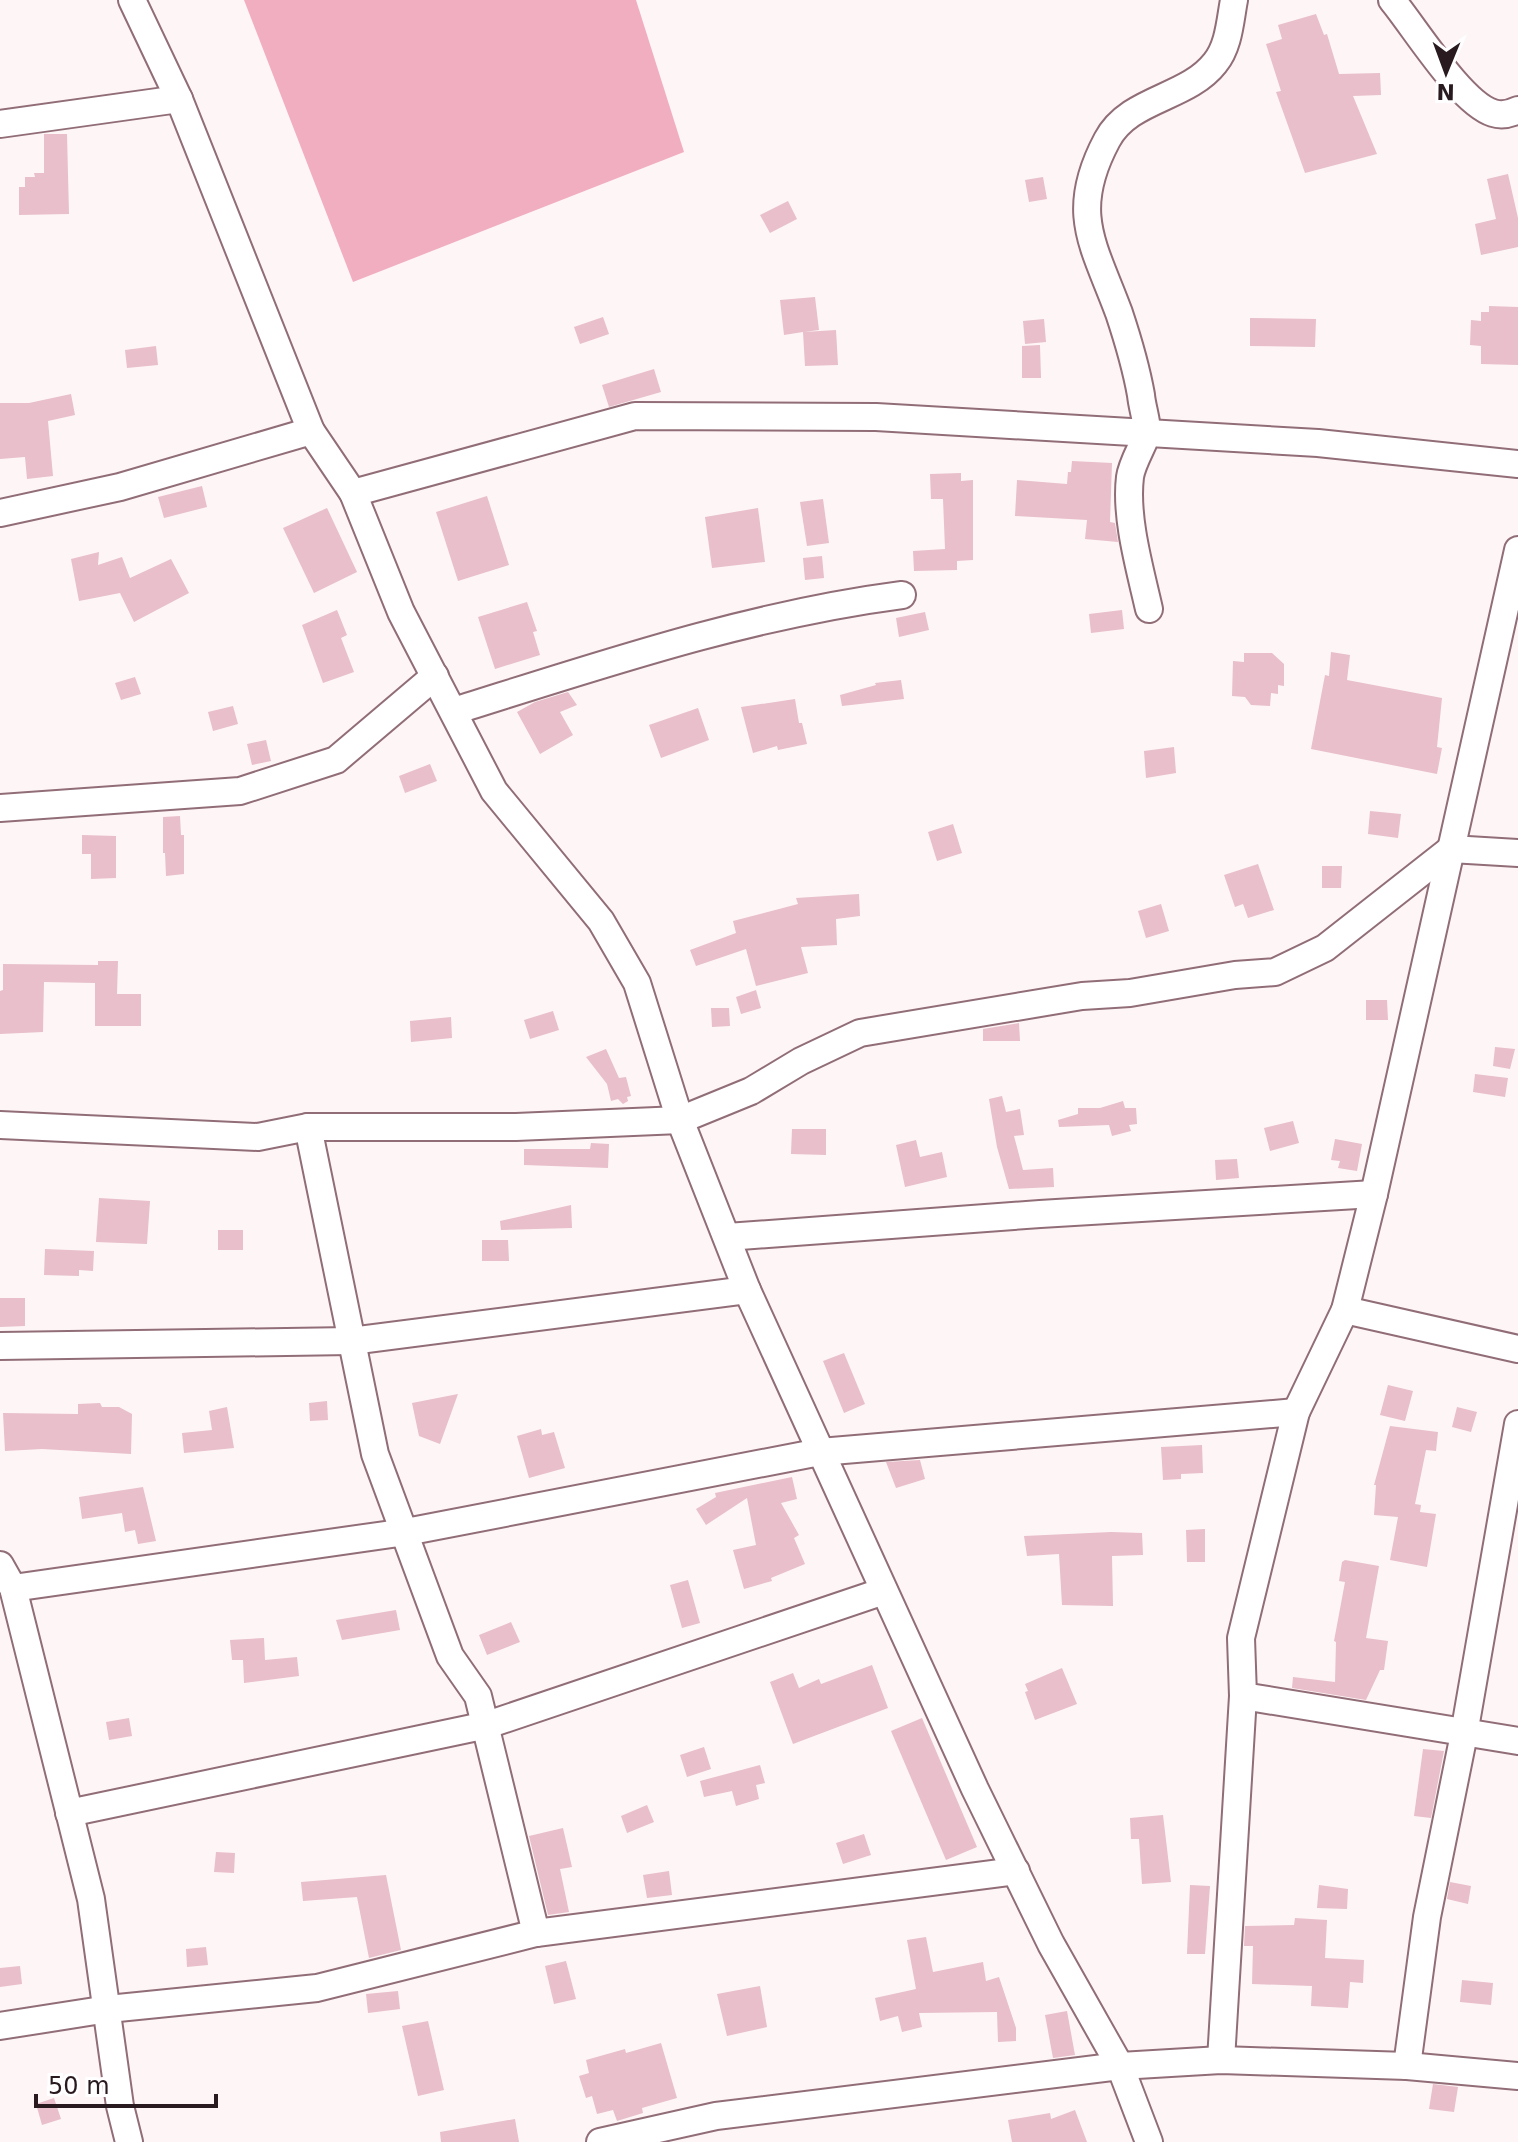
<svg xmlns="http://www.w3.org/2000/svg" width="1518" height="2142" font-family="'DejaVu Sans',sans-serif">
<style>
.green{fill:#f1aec1}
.building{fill:#e8bfca}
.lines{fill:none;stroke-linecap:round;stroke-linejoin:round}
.minor-casing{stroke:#916d77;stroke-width:30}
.minor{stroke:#fff;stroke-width:26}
</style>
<rect width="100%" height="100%" fill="#fef5f7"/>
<polygon class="green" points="244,0 636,0 684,152 353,282"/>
<g class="building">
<polygon points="1316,14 1324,35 1327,34 1339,74 1380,73 1381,95 1353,96 1377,154 1305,173 1276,92 1281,91 1266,44 1282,39 1278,25"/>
<polygon points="44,134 67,134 69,214 19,215 19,187 25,187 25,177 35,177 34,173 44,173"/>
<polygon points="1508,174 1518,218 1518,247 1481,255 1475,224 1496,219 1487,179"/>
<polygon points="1043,177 1047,199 1029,202 1025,180"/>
<polygon points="788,201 797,219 770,233 760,215"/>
<polygon points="815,297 819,330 804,332 836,330 838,365 805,366 803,332 784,335 780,300"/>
<polygon points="1489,306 1518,307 1518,365 1481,364 1481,346 1470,345 1471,320 1481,321 1481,312 1489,312"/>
<polygon points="603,317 609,334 580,344 574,327"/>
<polygon points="1250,318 1316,319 1315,347 1250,346"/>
<polygon points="1044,319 1046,342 1025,344 1023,321"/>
<polygon points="1040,345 1041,378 1022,378 1022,346"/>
<polygon points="156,346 158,365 127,368 125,350"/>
<polygon points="654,369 661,392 609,407 602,385"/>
<polygon points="71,394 75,415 48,421 53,476 27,479 25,457 0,459 0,403 29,403"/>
<polygon points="1072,461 1112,463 1110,522 1115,523 1118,542 1085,539 1087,520 1015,516 1017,480 1067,484 1068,472 1071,472"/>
<polygon points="961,473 961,481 973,480 973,560 957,561 957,570 914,571 913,551 945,549 943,499 931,499 930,474"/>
<polygon points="202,486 207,507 164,518 158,497"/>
<polygon points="487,496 509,565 458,581 436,512"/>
<polygon points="823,499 829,543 807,546 800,502"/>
<polygon points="327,508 357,572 314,593 283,528"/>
<polygon points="758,508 765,562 712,568 705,517"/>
<polygon points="99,552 98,565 122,557 130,578 171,559 189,593 134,622 120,593 79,601 71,559"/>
<polygon points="822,556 824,578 805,580 803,558"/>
<polygon points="527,602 537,631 533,632 540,655 495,669 478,617"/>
<polygon points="337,610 347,635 341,638 354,672 323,683 302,625"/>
<polygon points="1122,610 1124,629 1091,633 1089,614"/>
<polygon points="925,612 929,630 899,637 896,618"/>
<polygon points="1331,652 1350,655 1347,680 1442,698 1437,747 1442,748 1437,774 1311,749 1325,675 1329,676"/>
<polygon points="1244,653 1272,653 1284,664 1284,686 1278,685 1278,694 1271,693 1270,706 1251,705 1245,697 1232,696 1233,661 1244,662"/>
<polygon points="135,677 141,694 121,700 115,683"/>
<polygon points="901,680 904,699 842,706 840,695 876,685 875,683"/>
<polygon points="568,692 577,705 560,712 573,735 540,754 517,712 535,702"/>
<polygon points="795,699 799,723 802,723 807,744 778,750 777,746 753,753 741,707"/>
<polygon points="233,706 238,724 213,731 208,712"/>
<polygon points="698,708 709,740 661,758 649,725"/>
<polygon points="266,740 271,761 252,765 247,744"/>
<polygon points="1174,747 1176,773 1146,778 1144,751"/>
<polygon points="430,764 437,781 405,793 399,776"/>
<polygon points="1370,811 1401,814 1398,838 1368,834"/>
<polygon points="180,816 181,835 184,835 184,874 166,876 165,853 163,853 163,817"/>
<polygon points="953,824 962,853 937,861 928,832"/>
<polygon points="82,835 116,836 116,878 91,879 91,854 82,854"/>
<polygon points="1258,864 1274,910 1248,918 1243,904 1235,907 1224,875"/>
<polygon points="1322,866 1342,866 1341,888 1322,888"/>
<polygon points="859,894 860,916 836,919 837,945 801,947 808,973 756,986 746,949 696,966 690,950 736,933 733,921 798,904 796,898"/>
<polygon points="1161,904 1169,931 1146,938 1138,911"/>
<polygon points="98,961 118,961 117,994 141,994 141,1026 95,1026 95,983 44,982 43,1032 0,1034 0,991 3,990 3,964 98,965"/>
<polygon points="756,990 761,1008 741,1014 736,997"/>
<polygon points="1366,1000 1387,1000 1388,1020 1366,1020"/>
<polygon points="711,1008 729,1008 730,1026 712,1027"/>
<polygon points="553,1011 559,1030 530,1039 524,1020"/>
<polygon points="451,1017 452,1038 411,1042 410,1021"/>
<polygon points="1019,1023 1020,1041 983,1041 983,1029"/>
<polygon points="1495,1047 1515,1049 1510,1069 1493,1066"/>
<polygon points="606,1049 619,1078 626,1077 631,1096 627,1097 628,1101 623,1104 618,1099 611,1101 607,1084 586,1057"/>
<polygon points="1475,1074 1508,1078 1505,1097 1473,1092"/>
<polygon points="1002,1096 1006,1112 1020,1109 1024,1135 1014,1136 1023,1170 1053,1168 1054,1187 1009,1189 997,1147 989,1099"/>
<polygon points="1123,1101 1125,1108 1136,1108 1137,1124 1129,1125 1131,1131 1112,1136 1109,1125 1059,1127 1058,1120 1078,1114 1078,1108 1100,1108"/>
<polygon points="1293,1121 1299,1143 1270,1151 1264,1128"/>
<polygon points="792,1129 826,1129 826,1155 791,1154"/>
<polygon points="1335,1139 1362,1144 1357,1171 1338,1168 1340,1161 1331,1160"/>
<polygon points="916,1140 920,1157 942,1152 947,1177 905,1187 896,1145"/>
<polygon points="591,1143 609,1144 608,1168 524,1165 524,1149 590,1149"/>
<polygon points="1237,1159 1239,1178 1216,1180 1215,1160"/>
<polygon points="99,1198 150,1201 147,1244 96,1242"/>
<polygon points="571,1205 572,1228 501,1230 500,1221"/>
<rect x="218" y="1230" width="25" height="20"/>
<polygon points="482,1240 508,1240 509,1261 482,1261"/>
<polygon points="45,1249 94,1251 93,1271 79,1270 79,1276 44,1275"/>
<polygon points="0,1298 25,1298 25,1326 0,1327"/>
<polygon points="844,1353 865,1404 844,1413 823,1361"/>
<polygon points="1388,1385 1413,1391 1405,1421 1380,1415"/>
<polygon points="458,1394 440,1444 419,1436 412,1403"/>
<polygon points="327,1401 328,1420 310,1421 309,1403"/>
<polygon points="100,1403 102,1407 119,1407 132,1414 131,1454 42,1449 5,1451 3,1413 78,1414 78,1404"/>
<polygon points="227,1407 234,1448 184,1453 182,1433 212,1430 209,1411"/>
<polygon points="1457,1407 1477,1412 1471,1432 1452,1427"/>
<polygon points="1390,1426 1438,1432 1436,1451 1426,1450 1415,1504 1421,1505 1420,1512 1436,1514 1427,1567 1390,1560 1398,1517 1374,1515 1376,1485 1374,1485"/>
<polygon points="541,1429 542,1435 554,1432 565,1468 529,1478 517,1436"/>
<polygon points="1202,1445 1203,1473 1181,1474 1181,1479 1163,1480 1161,1447"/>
<polygon points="920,1460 925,1479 896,1488 886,1462"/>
<polygon points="792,1477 797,1499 781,1503 799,1535 794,1538 805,1564 771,1578 772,1581 744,1589 733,1550 756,1545 747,1498 706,1525 696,1509 716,1497 715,1493"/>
<polygon points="143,1487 156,1541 138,1544 135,1530 125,1532 122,1513 82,1519 79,1497"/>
<polygon points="1205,1529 1205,1562 1187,1562 1186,1530"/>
<polygon points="1111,1532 1142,1533 1143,1555 1112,1556 1113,1606 1062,1605 1059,1554 1027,1556 1024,1536"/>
<polygon points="1345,1560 1379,1566 1366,1638 1388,1641 1384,1670 1380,1670 1366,1700 1292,1688 1293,1677 1335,1682 1336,1642 1334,1641 1345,1582 1339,1581 1342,1562"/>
<polygon points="688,1580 700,1623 682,1628 670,1585"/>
<polygon points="396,1610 400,1630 342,1640 336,1620"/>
<polygon points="511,1622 520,1642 487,1655 479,1635"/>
<polygon points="264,1638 265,1660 297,1657 299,1676 244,1683 243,1660 232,1660 230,1640"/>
<polygon points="872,1665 888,1708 793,1744 770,1682 793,1673 799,1688 819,1679 821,1684"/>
<polygon points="1062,1668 1077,1704 1035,1720 1025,1692 1028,1691 1025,1684"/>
<polygon points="129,1718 132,1736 109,1740 106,1722"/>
<polygon points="922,1718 977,1847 946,1860 891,1731"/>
<polygon points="704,1747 711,1769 687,1777 680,1755"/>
<polygon points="1423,1749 1444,1751 1431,1818 1414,1816"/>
<polygon points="760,1765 765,1783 756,1785 759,1799 736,1806 732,1791 704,1797 700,1781"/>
<polygon points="647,1805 654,1822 627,1833 621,1816"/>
<polygon points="1163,1815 1171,1882 1142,1884 1139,1839 1131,1839 1130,1818"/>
<polygon points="563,1828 572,1867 560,1869 569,1912 548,1915 529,1836"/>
<polygon points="864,1834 871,1855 843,1864 836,1843"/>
<polygon points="216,1852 235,1853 234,1873 214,1872"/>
<polygon points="669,1871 672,1895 647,1898 643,1875"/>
<polygon points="386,1875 401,1950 369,1958 357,1897 303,1901 301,1882"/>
<polygon points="1450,1882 1471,1886 1468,1904 1447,1899"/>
<polygon points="1190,1885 1210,1886 1205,1954 1187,1954"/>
<polygon points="1319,1885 1348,1889 1347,1909 1317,1908"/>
<polygon points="1295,1918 1327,1920 1325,1958 1364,1960 1363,1983 1350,1982 1348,2008 1311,2006 1312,1986 1252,1984 1253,1946 1244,1946 1245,1926 1294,1925"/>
<polygon points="926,1937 933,1972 983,1962 986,1981 999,1977 1016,2028 1016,2041 998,2042 997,2012 919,2013 922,2027 902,2032 898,2016 880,2021 875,1998 916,1989 907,1940"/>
<polygon points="206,1947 208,1965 187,1967 186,1949"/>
<polygon points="566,1961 576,1999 554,2004 545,1966"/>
<polygon points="20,1966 22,1984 0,1987 0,1968"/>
<polygon points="1462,1980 1493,1983 1491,2005 1460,2002"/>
<polygon points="760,1986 767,2027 727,2036 717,1994"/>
<polygon points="398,1991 400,2009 368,2013 366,1994"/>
<polygon points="1067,2011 1075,2055 1053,2058 1045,2015"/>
<polygon points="428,2021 444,2090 418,2096 402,2026"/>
<polygon points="661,2043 677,2098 642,2108 643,2113 617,2121 613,2110 597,2114 592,2096 586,2098 579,2076 589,2073 586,2060 625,2049 626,2053"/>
<polygon points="1433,2084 1458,2087 1454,2112 1429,2109"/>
<polygon points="54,2098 61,2119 42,2125 36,2104"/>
<polygon points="1075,2110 1087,2142 1012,2142 1008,2120 1050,2113 1051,2119"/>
<polygon points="515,2119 519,2142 441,2142 440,2132"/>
</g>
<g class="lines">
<defs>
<g id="minor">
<polyline points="132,0 179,99 311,431 353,493 401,612 494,791 601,921 637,983 680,1120 747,1290 975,1789 1051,1944 1120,2066 1149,2142"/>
<path d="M1392,0C1415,28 1461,103 1493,113C1502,116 1510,114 1518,110"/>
<polyline points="0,124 179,99"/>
<polyline points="353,493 635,416 876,417 1318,443 1518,464"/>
<polyline points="0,513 120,487 311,431"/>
<polyline points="1518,550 1374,1194 1345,1310 1518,1349"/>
<path d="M1149,609C1140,569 1125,518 1130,477C1132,462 1146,441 1147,432C1147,420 1142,407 1141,395C1136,367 1128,340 1119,313C1094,245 1068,213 1107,140C1129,98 1187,99 1215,63C1229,46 1230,21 1234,0"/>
<path d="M454,711C601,665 748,615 902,595"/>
<polyline points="0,808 240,791 336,760 435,676"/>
<polyline points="0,1125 258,1137 308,1127 516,1127 680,1120 751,1091 801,1061 860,1033 1082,996 1130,993 1235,975 1275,972 1325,948 1451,849 1518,853"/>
<polyline points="308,1127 375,1454 450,1656 478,1696 536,1933"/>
<polyline points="727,1237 1040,1214 1374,1194"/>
<polyline points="1345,1310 1296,1412 1241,1638 1243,1696 1518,1741"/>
<polyline points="0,1346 351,1341 747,1290"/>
<polyline points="0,1565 13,1588 91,1899 120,2106 129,2142"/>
<polyline points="13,1588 406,1532 820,1452 1296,1412"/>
<polyline points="69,1813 487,1725 884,1591"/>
<polyline points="0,2026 108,2009 317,1988 536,1933 1016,1871"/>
<polyline points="1221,2060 1243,1696"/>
<polyline points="1407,2066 1427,1917 1464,1734 1518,1424"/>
<polyline points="600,2142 716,2116 1120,2066 1221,2060 1407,2066 1518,2076"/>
</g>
</defs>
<use href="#minor" class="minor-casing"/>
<use href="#minor" class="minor"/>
</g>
<g transform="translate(1446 72) rotate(181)" stroke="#ffffff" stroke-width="6" paint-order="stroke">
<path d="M0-6L14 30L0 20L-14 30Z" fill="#291a1f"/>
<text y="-12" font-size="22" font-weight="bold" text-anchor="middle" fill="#291a1f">N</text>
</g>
<path d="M36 2094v12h180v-12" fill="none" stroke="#291a1f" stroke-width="4"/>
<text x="48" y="2094" font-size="24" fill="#291a1f" stroke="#ffffff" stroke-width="6" paint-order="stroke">50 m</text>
</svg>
